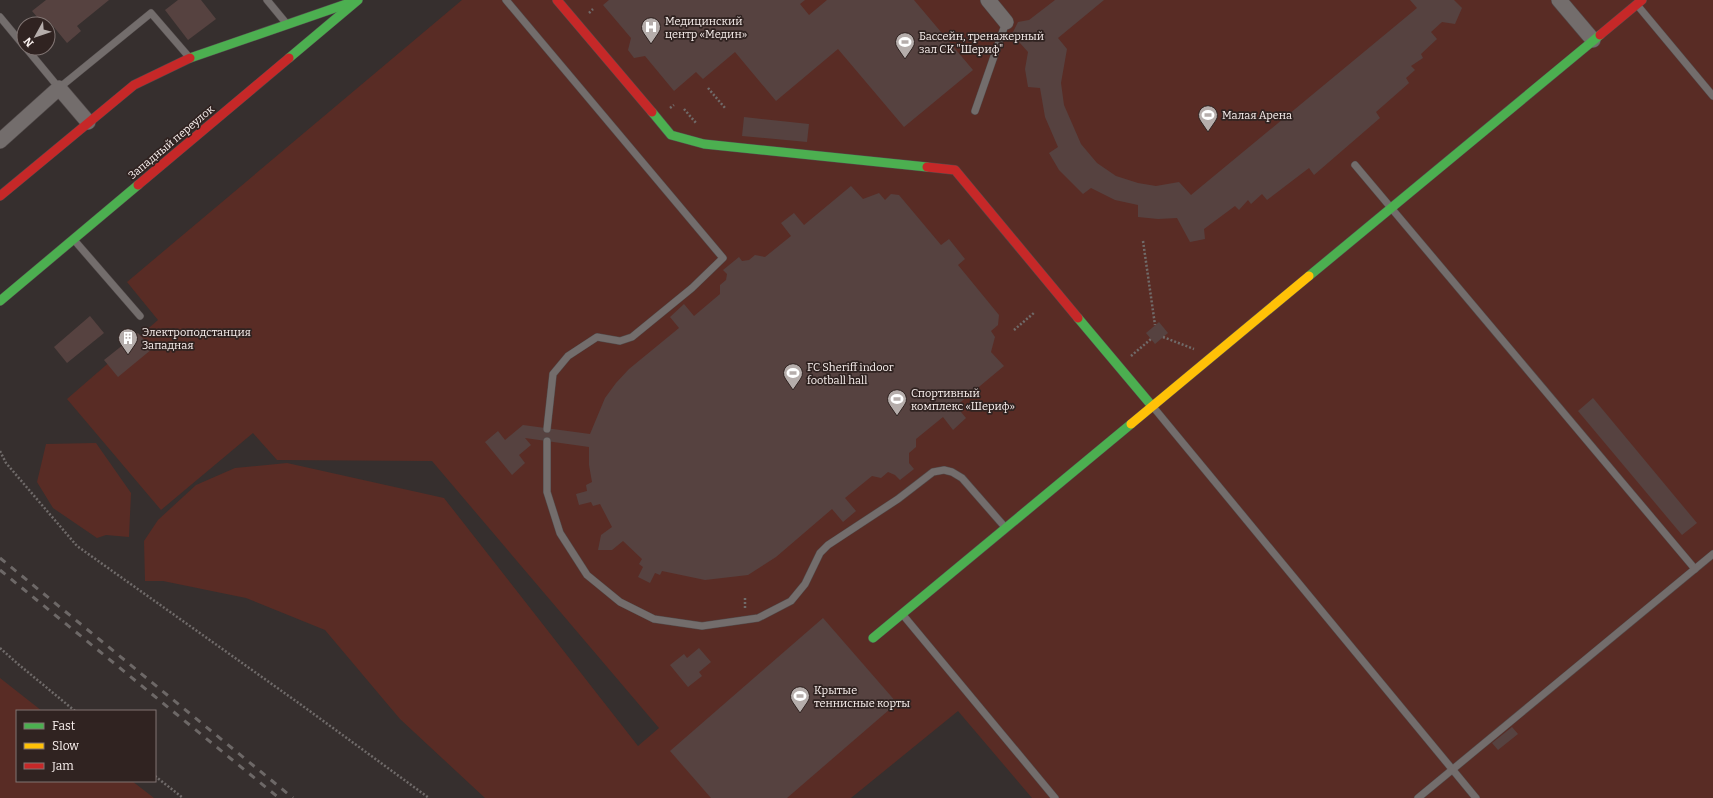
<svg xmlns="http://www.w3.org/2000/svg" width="1713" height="798" font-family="Bitter,serif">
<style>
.green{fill:#592c25}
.building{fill:#564240}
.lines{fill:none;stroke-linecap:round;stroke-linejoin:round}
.lane-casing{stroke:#524b4b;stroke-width:8}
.street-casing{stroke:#524b4b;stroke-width:16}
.fast-casing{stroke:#524b4b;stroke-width:10}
.slow-casing{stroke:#524b4b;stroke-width:10}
.jam-casing{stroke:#524b4b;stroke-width:10}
.path{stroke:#706b6a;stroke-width:2.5;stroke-dasharray:2 2;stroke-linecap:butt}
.lane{stroke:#736d6c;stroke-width:7}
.street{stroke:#736d6c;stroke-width:15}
.fast{stroke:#4caf50;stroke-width:9}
.slow{stroke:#ffc107;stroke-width:9}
.jam{stroke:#c62828;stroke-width:9}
.rail{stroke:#6d6867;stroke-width:3;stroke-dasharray:7 7;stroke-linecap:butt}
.labels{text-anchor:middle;stroke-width:3.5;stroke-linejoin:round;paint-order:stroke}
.poi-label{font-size:11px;fill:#faf1ef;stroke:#302321;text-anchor:start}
.street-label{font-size:11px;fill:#faf1ef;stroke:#302321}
</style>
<rect width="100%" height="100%" fill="#362f2e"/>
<g class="green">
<polygon points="462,0 1713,0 1713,798 1032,798 958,711 851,798 485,798 400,719 325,630 246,598 163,581 145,581 144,541 158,520 196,485 235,468 287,463 444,498 638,746 659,728 432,461 277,460 253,433 161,510 67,399 158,320 127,282"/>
<polygon points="96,443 131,493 129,537 106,535 97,538 53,508 37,482 46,444"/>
<polygon points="0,678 42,711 17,711 17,781 132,781 154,798 0,798"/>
</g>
<g class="building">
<polygon points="46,0 109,0 77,26 81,31 67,43 48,20 43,24 32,11"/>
<polygon points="178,0 201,0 216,19 188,40 165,10"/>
<polygon points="609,0 805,0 800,4 809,15 827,0 914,0 973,70 904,127 838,49 776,101 735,52 703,79 696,72 674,91 645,56 634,58 628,50 631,38 603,5"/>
<polygon points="1055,0 1104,0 1058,38 1067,49 1061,83 1064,105 1081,144 1097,163 1116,176 1138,183 1156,186 1179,182 1191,195 1417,8 1410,0 1454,0 1462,8 1455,24 1442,22 1431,32 1437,39 1421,54 1423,58 1411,66 1415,70 1406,78 1409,83 1376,112 1380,118 1314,175 1309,168 1267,200 1262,194 1251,204 1248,200 1239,210 1235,206 1204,229 1205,239 1190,242 1177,218 1158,219 1138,217 1138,205 1115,200 1091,188 1083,194 1059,170 1049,153 1058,147 1045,117 1040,88 1028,87 1025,69 1028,52 1012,34 1018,22 1029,20"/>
<polygon points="744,117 809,124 807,142 742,136"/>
<polygon points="851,186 863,199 879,193 885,200 891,194 899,195 941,245 949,239 965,259 958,265 999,315 998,325 991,331 995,337 991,352 1004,366 956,406 966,418 953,430 943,417 916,439 916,447 909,453 909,463 914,469 900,480 895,475 888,472 881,478 872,476 845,498 856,511 843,522 832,509 776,557 748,575 705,580 662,571 660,575 655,573 650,583 638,577 643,567 639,564 642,559 623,541 612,550 598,550 601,535 612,527 600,504 593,506 591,502 579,505 576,494 587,491 586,485 592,482 589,465 589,447 525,438 531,445 519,455 525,463 512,475 485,442 498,431 505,440 523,425 590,434 605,398 616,383 629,369 679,328 670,317 684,304 694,316 720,294 720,285 726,280 727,274 723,270 739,257 742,261 749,260 755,255 765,257 791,236 781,223 794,213 804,225"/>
<polygon points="90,316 104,333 67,363 54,347"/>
<polygon points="1159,322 1168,333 1155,344 1146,333"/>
<polygon points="138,333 152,349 118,377 104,360"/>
<polygon points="1593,398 1697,523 1682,535 1578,411"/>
<polygon points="823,618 897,703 787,798 711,798 670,751"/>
<polygon points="699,648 711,662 699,672 702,676 688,687 670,665 684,654 687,658"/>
<polygon points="1512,727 1518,734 1498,750 1492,743"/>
</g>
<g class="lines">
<defs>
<g id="lane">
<polyline points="267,0 286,23"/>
<polyline points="506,0 723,258 692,288 632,337 620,341 597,337 568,356 553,374 547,429"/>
<polyline points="1638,6 1713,96"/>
<polyline points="0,17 24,46"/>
<polyline points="26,48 59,88 151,13 189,57"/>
<polyline points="975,111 1006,22"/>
<polyline points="1355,165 1695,569"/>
<polyline points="75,241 140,316"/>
<polyline points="1154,408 1476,798"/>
<polyline points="547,441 547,492 560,533 587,575 620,602 654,619 702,626 758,618 791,601 805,584 820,553 828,545 898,499 933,472 944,470 952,472 962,478 1004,526"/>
<polyline points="903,615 1055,798"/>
<polyline points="1418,798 1713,554"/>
</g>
<g id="street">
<polyline points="988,0 1006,22"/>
<polyline points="1559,0 1593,40"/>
<polyline points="0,141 59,88 88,122"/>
</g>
<g id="fast">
<polyline points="190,58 355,1"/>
<polyline points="289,58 358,0"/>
<polyline points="652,112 671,135 704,144 927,167"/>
<polyline points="1309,276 1600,35"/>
<polyline points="0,301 138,185"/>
<polyline points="1078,318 1152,406"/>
<polyline points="873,638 1131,424"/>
</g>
<polyline id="slow" points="1131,424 1309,276"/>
<g id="jam">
<polyline points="557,0 652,112"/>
<polyline points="1600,35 1642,0"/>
<polyline points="927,167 955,170 1078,318"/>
<polyline points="138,185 289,58"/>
<polyline points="0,196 134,85 190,58"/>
</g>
</defs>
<use href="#lane" class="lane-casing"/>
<use href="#street" class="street-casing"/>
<use href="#fast" class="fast-casing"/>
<use href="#slow" class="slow-casing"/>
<use href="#jam" class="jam-casing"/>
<g class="path">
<polyline points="589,13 593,9"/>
<polyline points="708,88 725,108"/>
<polyline points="670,108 674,105"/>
<polyline points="684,109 696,123"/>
<polyline points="1143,241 1155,325"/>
<polyline points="1014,330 1035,312"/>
<polyline points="1163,337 1194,349"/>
<polyline points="1131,356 1151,339"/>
<polyline points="0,451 6,463 77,546 300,704 429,798"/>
<polyline points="745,598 745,610"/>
<polyline points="0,648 18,664 75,711"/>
<polyline points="155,776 183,798"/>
</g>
<use href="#lane" class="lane"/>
<use href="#street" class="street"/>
<use href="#fast" class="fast"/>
<use href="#slow" class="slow"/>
<use href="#jam" class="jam"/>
<g class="rail">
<polyline points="0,558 293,798"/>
<polyline points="0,570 279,798"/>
</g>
</g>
<defs>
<symbol id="hospital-pin" viewBox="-11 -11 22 30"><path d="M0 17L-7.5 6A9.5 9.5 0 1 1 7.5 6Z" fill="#b5adab" stroke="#302321"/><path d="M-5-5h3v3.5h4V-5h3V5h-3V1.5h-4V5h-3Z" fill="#fff"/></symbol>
<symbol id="stadium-pin" viewBox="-11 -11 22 30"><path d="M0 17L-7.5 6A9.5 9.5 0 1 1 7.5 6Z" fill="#b5adab" stroke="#302321"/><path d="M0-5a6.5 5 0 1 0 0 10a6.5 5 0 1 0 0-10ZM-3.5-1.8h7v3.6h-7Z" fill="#fff"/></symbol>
<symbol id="building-pin" viewBox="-11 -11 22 30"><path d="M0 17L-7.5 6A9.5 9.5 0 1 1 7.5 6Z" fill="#b5adab" stroke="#302321"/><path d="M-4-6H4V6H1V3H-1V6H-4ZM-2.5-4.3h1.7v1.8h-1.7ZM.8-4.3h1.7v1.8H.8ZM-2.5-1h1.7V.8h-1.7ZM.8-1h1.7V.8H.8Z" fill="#fff"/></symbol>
</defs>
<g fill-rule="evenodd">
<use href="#hospital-pin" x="640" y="16" width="22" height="30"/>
<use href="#stadium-pin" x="894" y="31" width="22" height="30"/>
<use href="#stadium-pin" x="1197" y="104" width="22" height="30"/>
<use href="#building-pin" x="117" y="327" width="22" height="30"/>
<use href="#stadium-pin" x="782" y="362" width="22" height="30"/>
<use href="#stadium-pin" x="886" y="388" width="22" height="30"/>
<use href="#stadium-pin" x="789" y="685" width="22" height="30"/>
</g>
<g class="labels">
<g class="poi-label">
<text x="665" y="25">Медицинский<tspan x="665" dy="13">центр «Медин»</tspan></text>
<text x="919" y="40">Бассейн, тренажерный<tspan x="919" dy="13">зал СК "Шериф"</tspan></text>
<text x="1222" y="119">Малая Арена</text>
<text x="142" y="336">Электроподстанция<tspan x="142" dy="13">Западная</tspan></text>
<text x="807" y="371">FC Sheriff indoor<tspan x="807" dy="13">football hall</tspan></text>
<text x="911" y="397">Спортивный<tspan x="911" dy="13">комплекс «Шериф»</tspan></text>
<text x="814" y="694">Крытые<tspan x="814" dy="13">теннисные корты</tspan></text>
</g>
<g class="street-label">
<text transform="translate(171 142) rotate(-40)" y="4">Западный переулок</text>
</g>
</g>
<rect x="16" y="710" width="140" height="72" fill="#302321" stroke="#817573"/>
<rect x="24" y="723" width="20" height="6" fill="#4caf50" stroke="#817573"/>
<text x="52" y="730" font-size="12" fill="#faf1ef">Fast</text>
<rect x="24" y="743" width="20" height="6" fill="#ffc107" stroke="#817573"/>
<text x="52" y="750" font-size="12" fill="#faf1ef">Slow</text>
<rect x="24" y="763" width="20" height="6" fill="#c62828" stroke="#817573"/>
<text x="52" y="770" font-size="12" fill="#faf1ef">Jam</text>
<g transform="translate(36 36) rotate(230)"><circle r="19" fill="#302321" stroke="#817573"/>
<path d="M0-3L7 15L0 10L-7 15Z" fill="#b5adab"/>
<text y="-6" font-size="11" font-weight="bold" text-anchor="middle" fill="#faf1ef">N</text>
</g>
</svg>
